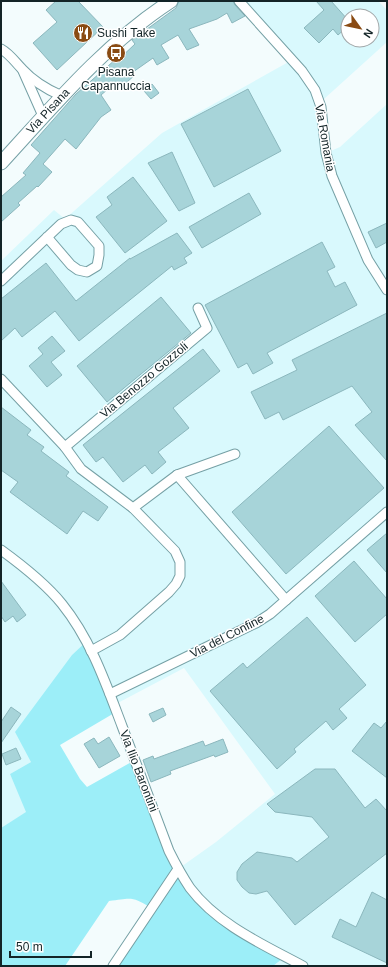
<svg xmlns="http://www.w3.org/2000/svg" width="388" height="967" font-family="Helvetica,sans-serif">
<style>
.built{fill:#d9f9fd;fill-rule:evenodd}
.green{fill:#9ceef8}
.building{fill:#a7d4d9;stroke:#8bb7bd}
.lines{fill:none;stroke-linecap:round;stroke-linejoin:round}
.minor-casing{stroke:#75a0a5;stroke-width:11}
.secondary-casing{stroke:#75a0a5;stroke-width:15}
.minor{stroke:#fff;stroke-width:9}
.secondary{stroke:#fff;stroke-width:13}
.labels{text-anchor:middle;stroke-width:3;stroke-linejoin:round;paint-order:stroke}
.poi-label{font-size:12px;fill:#132427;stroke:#fff;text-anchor:start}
.street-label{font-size:12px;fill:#132427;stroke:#fff}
</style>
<rect width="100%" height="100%" fill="#f3fcfd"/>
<path class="built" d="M242,1H378L387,10V42L324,99L319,103L326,153L340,147L387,104V966H273L285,957L219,916L178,869L216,842L275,794L184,668L114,705L31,762L10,774L27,812L1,828V261L54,210L65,219L162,133L292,60ZM348,16H372V40H348Z"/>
<path class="green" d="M87,641L116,712L60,745L80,779L87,787L135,760L169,851L205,904L286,956L273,966H113L151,908C132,896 132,898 109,901L65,966H1V828L26,812L10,774L31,762L15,732L72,655Z"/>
<g class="building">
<polygon points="56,1 78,1 103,27 57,70 33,43 57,22 46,10"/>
<polygon points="179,1 233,1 235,5 245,16 232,23 227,13 217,19 189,29 199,45 187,50 178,35 161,45 169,58 157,65 153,58 133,72 135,75 119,89 114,84 101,95 111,110 101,117 76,149 65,139 43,164 52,172 38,187 37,186 18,203 20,205 1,222 1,197 26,175 23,173 40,153 31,145 76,94 116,59 117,61 135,44 132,40 176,8"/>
<polygon points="316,1 331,1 348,20 348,26 338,35 333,29 319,43 304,28 324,10"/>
<polygon points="152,84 159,93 151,99 144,91"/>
<polygon points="248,89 281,151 214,187 181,124"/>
<polygon points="172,152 195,203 179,211 148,163"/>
<polygon points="133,177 167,221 125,253 96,217 112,205 107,197"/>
<polygon points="249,193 261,214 202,248 189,227"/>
<polygon points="387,223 387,242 376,248 368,232"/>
<polygon points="177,233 192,253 184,258 187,263 174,270 172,266 79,341 55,311 22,337 15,328 1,341 1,299 46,263 76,301 130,258 130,259"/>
<polygon points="322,242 335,267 327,271 335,287 345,282 357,305 267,353 273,363 253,374 247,363 238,368 205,305"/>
<polygon points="161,297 191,333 107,402 77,366"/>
<polygon points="387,313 387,461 355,425 372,412 352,386 283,420 279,412 265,419 251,392 297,370 292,360"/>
<polygon points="52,336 65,351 51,362 62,375 47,387 29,366 43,354 38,348"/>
<polygon points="203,349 220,371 173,408 189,428 158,452 166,462 152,474 145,465 123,482 103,457 96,462 83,445"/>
<polygon points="1,407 31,430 27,435 44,447 41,451 69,472 66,476 108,507 98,521 83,511 67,534 10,492 18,482 1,470"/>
<polygon points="329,426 384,488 286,574 232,512"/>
<polygon points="387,533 387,573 367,550"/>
<polygon points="354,561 387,599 387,614 355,642 315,596"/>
<polygon points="1,581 26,615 17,622 13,616 5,622 1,616"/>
<polygon points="307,617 366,685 339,709 347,718 333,730 326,721 294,749 296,752 277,769 210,691 243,663 247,668"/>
<polygon points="11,707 21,714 1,743 1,722"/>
<polygon points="163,708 166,715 153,722 149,714"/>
<polygon points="387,721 387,778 352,751 374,723 381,728"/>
<polygon points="109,737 120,756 99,768 84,744 94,738 98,744"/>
<polygon points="223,739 228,752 215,757 214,755 170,771 171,774 151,782 143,760 153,756 154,759 203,741 205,746"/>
<polygon points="16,748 21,759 6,765 2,754"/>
<polygon points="315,769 335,769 365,808 376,799 387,811 387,853 295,925 267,891 256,894 249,893 242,887 237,880 237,872 242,864 257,852 292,858 297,862 329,837 312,817 275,812 267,804"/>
<polygon points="372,892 387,900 387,963 332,937 340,919 356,927"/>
</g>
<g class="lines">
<defs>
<g id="minor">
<polyline points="239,1 302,71 315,90 321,107 326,153 332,176 368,260 387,290"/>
<path d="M1,49C10,54 15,62 22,69C33,81 48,90 62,96"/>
<polyline points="23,71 43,116"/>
<polyline points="1,281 61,224 71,220 78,222 99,246 99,255 97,266 87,272 78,270 71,265 47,237"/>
<polyline points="1,379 65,447 81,469 133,508 175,551 180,562 180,576 176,584 169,592 120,635 91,651"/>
<polyline points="65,447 207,328 198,308"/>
<polyline points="177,475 235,454"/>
<polyline points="133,508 177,475 286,600"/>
<path d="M1,550C23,566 45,583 62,604C91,640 106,684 122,726C137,767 153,809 169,851C175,863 182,876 190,888C218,925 264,945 303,966"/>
<polyline points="110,694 256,623 270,614 286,600 387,512"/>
<polyline points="113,966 178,869"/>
</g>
<path id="secondary" d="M1,163C54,105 105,44 171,1"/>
</defs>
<use href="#minor" class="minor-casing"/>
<use href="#secondary" class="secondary-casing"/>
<use href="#minor" class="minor"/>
<use href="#secondary" class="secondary"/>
</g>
<defs>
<symbol id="restaurant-disc" viewBox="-11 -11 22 22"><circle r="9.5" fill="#8a4b13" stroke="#fff"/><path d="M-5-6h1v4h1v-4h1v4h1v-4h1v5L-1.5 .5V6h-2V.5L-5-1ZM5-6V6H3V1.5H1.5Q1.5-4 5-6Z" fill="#fff"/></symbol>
<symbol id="bus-disc" viewBox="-11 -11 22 22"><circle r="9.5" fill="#8a4b13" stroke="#fff"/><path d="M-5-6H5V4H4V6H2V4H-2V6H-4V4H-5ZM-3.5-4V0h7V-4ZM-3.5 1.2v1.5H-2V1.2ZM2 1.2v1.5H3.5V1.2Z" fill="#fff"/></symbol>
</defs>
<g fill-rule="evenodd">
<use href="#restaurant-disc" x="72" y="22" width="22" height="22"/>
<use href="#bus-disc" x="105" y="42" width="22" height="22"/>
</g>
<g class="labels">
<g class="poi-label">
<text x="97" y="37">Sushi Take</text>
<text x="116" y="76" text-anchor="middle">Pisana<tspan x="116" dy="14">Capannuccia</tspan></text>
</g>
<g class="street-label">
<text transform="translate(48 111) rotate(-47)" y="4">Via Pisana</text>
<text transform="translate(325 138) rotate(80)" y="4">Via Romania</text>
<text transform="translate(144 380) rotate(-40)" y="4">Via Benozzo Gozzoli</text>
<text transform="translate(227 636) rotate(-27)" y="4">Via del Confine</text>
<text transform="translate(139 771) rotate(69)" y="4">Via Ilio Barontini</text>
</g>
</g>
<rect width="388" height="967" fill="none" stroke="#132427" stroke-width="4"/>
<g transform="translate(360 28) rotate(123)"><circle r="19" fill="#ffffff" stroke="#a1a7a9"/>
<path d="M0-3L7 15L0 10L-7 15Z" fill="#8a4b13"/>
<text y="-6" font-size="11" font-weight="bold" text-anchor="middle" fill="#132427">N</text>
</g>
<path d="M10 951v6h81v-6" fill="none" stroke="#132427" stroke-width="2"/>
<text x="16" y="951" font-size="12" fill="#132427" stroke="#ffffff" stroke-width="3" paint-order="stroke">50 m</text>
</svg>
